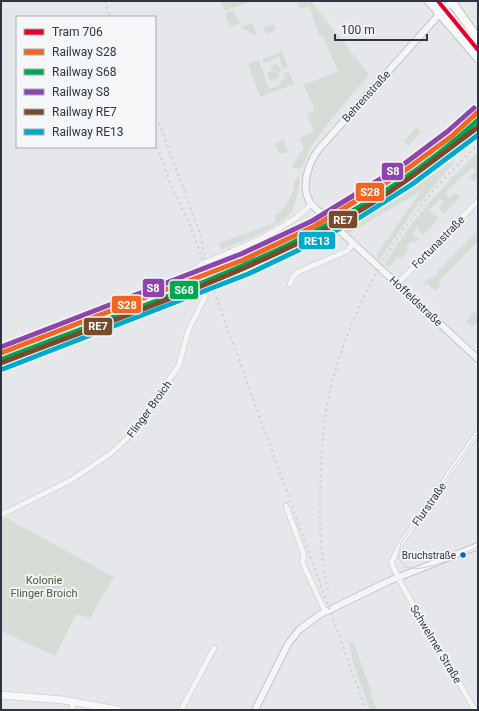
<svg xmlns="http://www.w3.org/2000/svg" width="479" height="711" font-family="Roboto,sans-serif">
<style>
.green{fill:#d6ddd6}
.lines{fill:none;stroke-linecap:round;stroke-linejoin:round}
.minor-casing{stroke:#c4c5c8;stroke-width:6}
.tertiary-casing{stroke:#c4c5c8;stroke-width:8}
.secondary-casing{stroke:#c4c5c8;stroke-width:8}
.primary-casing{stroke:#c2c4c7;stroke-width:10}
.minor{stroke:#f5f5f6;stroke-width:5}
.tertiary{stroke:#f5f5f6;stroke-width:6}
.secondary{stroke:#f7f8f8;stroke-width:7}
.primary{stroke:#f7f8f8;stroke-width:8}
.tram{stroke:#cecfd1;stroke-width:1}
.rail{stroke:#cecfd1;stroke-width:2;stroke-dasharray:2 4;stroke-linecap:butt}
.rail-1-casing{stroke:#f4f6f8;stroke-width:8}
.rail-2-casing{stroke:#f4f6f8;stroke-width:8}
.rail-3-casing{stroke:#f4f6f8;stroke-width:8}
.rail-4-casing{stroke:#f4f6f8;stroke-width:8}
.rail-5-casing{stroke:#f4f6f8;stroke-width:8}
.rail-1{stroke:#f26522;stroke-width:5}
.rail-2{stroke:#00a651;stroke-width:5}
.rail-3{stroke:#8e44ad;stroke-width:5}
.rail-4{stroke:#7a4b2a;stroke-width:5}
.rail-5{stroke:#00a9ce;stroke-width:5}
.tram-1-casing{stroke:#f4f6f8;stroke-width:7}
.tram-1{stroke:#e4002b;stroke-width:4}
.bus-dot{fill:#0065bd;stroke:#f4f6f8;stroke-width:1.5}
.labels{text-anchor:middle;stroke-width:3.5;stroke-linejoin:round;paint-order:stroke}
.bus-label{font-size:10px;fill:#2e3542;stroke:#f4f6f8;text-anchor:end}
.street-label{font-size:11px;fill:#2e3542;stroke:#f4f6f8}
.park-label{font-size:11px;fill:#435c3c;stroke:#f4f6f8}
.line-badge{stroke:#f4f6f8;stroke-width:1.5}
.badge-label{font-size:11px;text-anchor:middle;font-weight:bold;fill:#fff}
</style>
<rect width="100%" height="100%" fill="#e5e7ea"/>
<g class="green">
<polygon points="221,1 252,1 224,11"/>
<path d="M296,1H311L369,75C348,99 328,121 311,148C307,154 305,166 299,169L293,168L292,165L304,148L299,138L314,132L307,114L315,110L304,85L339,71L336,67L323,36L320,37L309,6L300,9Z"/>
<polygon points="234,10 240,23 230,27 225,13"/>
<polygon points="458,17 478,44 478,53 451,23"/>
<polygon points="253,23 257,34 254,35 241,27"/>
<polygon points="274,24 276,30 266,34 263,27"/>
<polygon points="282,52 288,67 283,69 279,57 264,63 262,59"/>
<polygon points="259,60 269,89 281,85 279,81 285,79 283,74 289,71 294,84 260,97 248,64"/>
<polygon points="277,64 282,71 278,73 280,77 270,81 267,73 272,71 270,66"/>
<polygon points="417,127 421,132 408,146 404,141"/>
<polygon points="284,140 288,152 281,154 278,152 275,143"/>
<path d="M478,152V178L475,182L470,177L476,171L472,167L445,193L450,198L455,193L461,196L444,214L439,208L443,202L440,199L429,211L439,218L423,235L417,227L412,234L419,239L414,243L412,241L406,247L408,249L402,258L396,257L391,266H384C409,222 442,187 478,152Z"/>
<polygon points="454,160 455,161 412,212 379,261 377,254 421,191 353,231 348,233 344,229 398,199"/>
<polygon points="400,167 402,170 336,211 343,202"/>
<path d="M297,177L300,179C298,189 297,200 293,209C284,227 239,242 221,250L219,243L277,222L274,216C286,210 295,193 294,180L296,181Z"/>
<polygon points="314,216 319,220 211,269 209,265 282,233"/>
<polygon points="475,233 478,233 478,241 438,282 441,285 435,291 427,283 424,285 423,284 427,279 433,278 438,273 437,272 448,262 447,261 464,244 465,245"/>
<polygon points="196,270 198,274 189,278 184,276 172,279"/>
<polygon points="475,311 478,314 478,321 472,327 466,321"/>
<polygon points="6,518 114,577 90,618 76,614 55,656 1,631 1,521"/>
<polygon points="348,640 354,644 372,693 371,696 377,710 370,710 354,665"/>
</g>
<g class="lines">
<defs>
<g id="minor">
<polyline points="398,283 478,201"/>
<polyline points="290,284 293,277 298,272 347,251 354,243"/>
<polyline points="286,506 304,555 302,562 325,611"/>
<path d="M1,515L71,480L110,454L136,430L179,365L188,331L206,295L199,265C229,253 292,228 311,204"/>
<polyline points="72,710 73,701"/>
<polyline points="181,710 214,648"/>
<polyline points="475,710 403,587 391,563 402,542 478,432"/>
</g>
<g id="tertiary">
<path d="M453,1L444,9L319,149C308,163 300,188 311,204L478,359"/>
<polyline points="255,710 288,644 299,630 319,615 389,581 478,546"/>
</g>
<polyline id="secondary" points="1,695 63,700 118,710"/>
<g id="primary">
<polyline points="429,1 478,58"/>
<polyline points="451,1 478,39"/>
</g>
</defs>
<use href="#minor" class="minor-casing"/>
<use href="#tertiary" class="tertiary-casing"/>
<use href="#secondary" class="secondary-casing"/>
<use href="#primary" class="primary-casing"/>
<use href="#minor" class="minor"/>
<use href="#tertiary" class="tertiary"/>
<use href="#secondary" class="secondary"/>
<use href="#primary" class="primary"/>
<path class="tram" d="M478,433L401,543L398,556L404,566C420,576 462,554 478,547"/>
<g class="rail">
<polyline points="105,1 110,17"/>
<polyline points="159,123 199,231 205,255"/>
<polyline points="155,141 171,186 190,225 366,710"/>
<path d="M328,590C319,552 319,512 321,473C322,443 324,412 332,383C348,321 378,262 417,211C435,187 457,166 478,144"/>
</g>
<defs>
<polyline id="rail-1" points="1,353 243,260 315,226 403,172 452,136 478,112"/>
<path id="rail-2" d="M3,359C168,295 346,242 478,120"/>
<polyline id="rail-3" points="1,347 241,254 312,221 400,167 448,131 474,108"/>
<path id="rail-4" d="M1,363C120,317 243,276 354,214C398,189 438,157 478,127"/>
<polyline id="rail-5" points="3,369 248,274 305,247 359,218 411,185 478,135"/>
</defs>
<use href="#rail-1" class="rail-1-casing"/>
<use href="#rail-2" class="rail-2-casing"/>
<use href="#rail-3" class="rail-3-casing"/>
<use href="#rail-4" class="rail-4-casing"/>
<use href="#rail-5" class="rail-5-casing"/>
<use href="#rail-1" class="rail-1"/>
<use href="#rail-2" class="rail-2"/>
<use href="#rail-3" class="rail-3"/>
<use href="#rail-4" class="rail-4"/>
<use href="#rail-5" class="rail-5"/>
<defs>
<polyline id="tram-1" points="438,1 478,50"/>
</defs>
<use href="#tram-1" class="tram-1-casing"/>
<use href="#tram-1" class="tram-1"/>
</g>
<circle class="bus-dot" cx="463" cy="555" r="3.5"/>
<g class="labels">
<g class="bus-label">
<text x="456" y="559">Bruchstraße</text>
</g>
<g class="street-label">
<text transform="translate(366 96) rotate(-48)" y="4">Behrenstraße</text>
<text transform="translate(438 242) rotate(-45)" y="4">Fortunastraße</text>
<text transform="translate(416 301) rotate(43)" y="4">Hoffeldstraße</text>
<text transform="translate(149 409) rotate(-54)" y="4">Flinger Broich</text>
<text transform="translate(429 504) rotate(-55)" y="4">Flurstraße</text>
<text transform="translate(436 644) rotate(59)" y="4">Schwelmer Straße</text>
</g>
<g class="park-label">
<text x="44" y="584">Kolonie<tspan x="44" dy="13">Flinger Broich</tspan></text>
</g>
</g>
<g class="line-badge">
<rect x="381" y="162" width="23" height="19" rx="4" fill="#8e44ad"/>
<rect x="355" y="182" width="30" height="20" rx="4" fill="#f26522"/>
<rect x="328" y="210" width="30" height="19" rx="4" fill="#7a4b2a"/>
<rect x="298" y="231" width="38" height="19" rx="4" fill="#00a9ce"/>
<rect x="142" y="278" width="23" height="20" rx="4" fill="#8e44ad"/>
<rect x="169" y="280" width="30" height="20" rx="4" fill="#00a651"/>
<rect x="111" y="295" width="31" height="19" rx="4" fill="#f26522"/>
<rect x="83" y="317" width="30" height="19" rx="4" fill="#7a4b2a"/>
</g>
<g class="badge-label">
<text x="393" y="175">S8</text>
<text x="370" y="196">S28</text>
<text x="343" y="224">RE7</text>
<text x="317" y="245">RE13</text>
<text x="153" y="292">S8</text>
<text x="184" y="294">S68</text>
<text x="127" y="309">S28</text>
<text x="98" y="330">RE7</text>
</g>
<rect width="479" height="711" fill="none" stroke="#2e3542" stroke-width="4"/>
<rect x="16" y="16" width="140" height="132" fill="#f4f6f8" stroke="#a5a9af"/>
<rect x="24" y="29" width="20" height="6" fill="#e4002b" stroke="#a5a9af"/>
<text x="52" y="36" font-size="12" fill="#2e3542">Tram 706</text>
<rect x="24" y="49" width="20" height="6" fill="#f26522" stroke="#a5a9af"/>
<text x="52" y="56" font-size="12" fill="#2e3542">Railway S28</text>
<rect x="24" y="69" width="20" height="6" fill="#00a651" stroke="#a5a9af"/>
<text x="52" y="76" font-size="12" fill="#2e3542">Railway S68</text>
<rect x="24" y="89" width="20" height="6" fill="#8e44ad" stroke="#a5a9af"/>
<text x="52" y="96" font-size="12" fill="#2e3542">Railway S8</text>
<rect x="24" y="109" width="20" height="6" fill="#7a4b2a" stroke="#a5a9af"/>
<text x="52" y="116" font-size="12" fill="#2e3542">Railway RE7</text>
<rect x="24" y="129" width="20" height="6" fill="#00a9ce" stroke="#a5a9af"/>
<text x="52" y="136" font-size="12" fill="#2e3542">Railway RE13</text>
<path d="M335 34v6h92v-6" fill="none" stroke="#2e3542" stroke-width="2"/>
<text x="341" y="34" font-size="12" fill="#2e3542" stroke="#f4f6f8" stroke-width="3" paint-order="stroke">100 m</text>
</svg>
